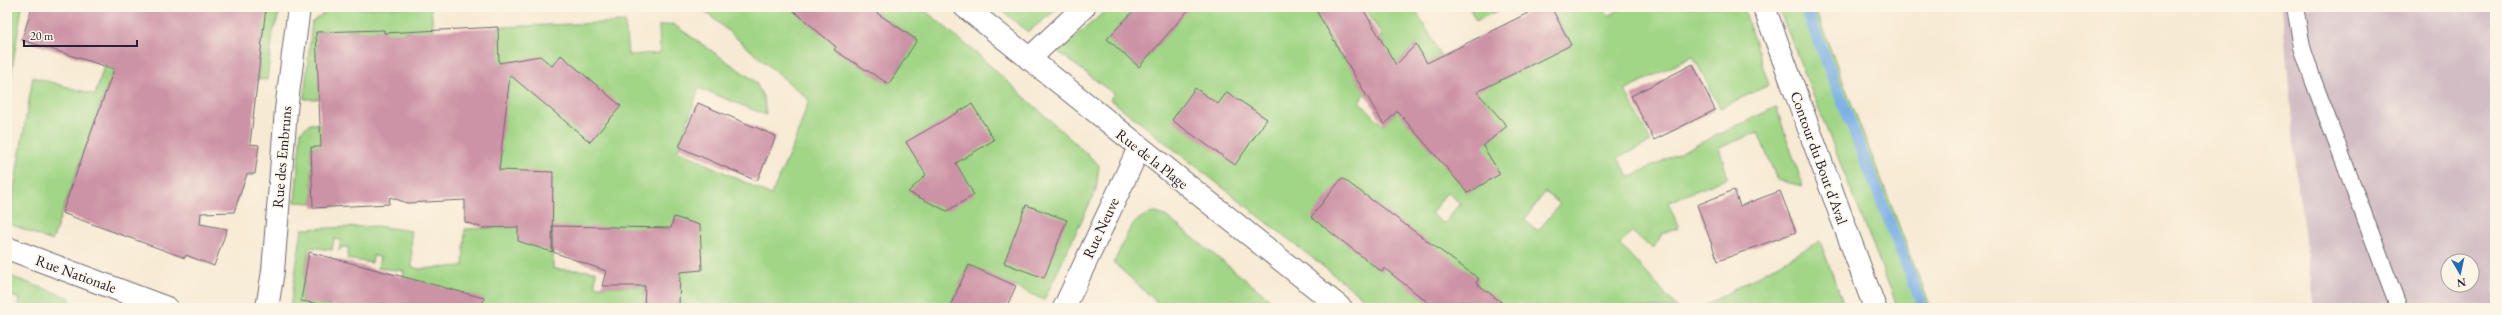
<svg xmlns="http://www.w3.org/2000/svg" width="2502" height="315" font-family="'EB Garamond',serif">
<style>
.industrial{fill:#d2bdc5;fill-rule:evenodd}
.green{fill:#a1d686;stroke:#627c60;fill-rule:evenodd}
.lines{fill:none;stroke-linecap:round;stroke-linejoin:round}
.stream{stroke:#79aee7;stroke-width:11}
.building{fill:#cc92a5}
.service-casing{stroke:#6d6870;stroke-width:18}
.minor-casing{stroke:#6d6870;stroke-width:24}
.service{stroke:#fff;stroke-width:16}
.minor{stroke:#fff;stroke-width:22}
.labels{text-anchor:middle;stroke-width:3;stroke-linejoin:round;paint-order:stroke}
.street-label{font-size:15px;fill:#22223b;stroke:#fcf5e5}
</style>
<rect width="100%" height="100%" fill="#fcf5e5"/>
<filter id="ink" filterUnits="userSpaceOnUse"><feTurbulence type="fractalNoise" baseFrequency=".025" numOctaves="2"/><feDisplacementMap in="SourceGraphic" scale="8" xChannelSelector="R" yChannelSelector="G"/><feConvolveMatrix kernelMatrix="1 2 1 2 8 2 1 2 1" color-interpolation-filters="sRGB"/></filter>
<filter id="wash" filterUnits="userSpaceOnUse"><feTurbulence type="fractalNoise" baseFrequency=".012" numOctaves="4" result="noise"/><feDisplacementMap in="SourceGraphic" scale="16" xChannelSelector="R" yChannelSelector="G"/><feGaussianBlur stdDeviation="0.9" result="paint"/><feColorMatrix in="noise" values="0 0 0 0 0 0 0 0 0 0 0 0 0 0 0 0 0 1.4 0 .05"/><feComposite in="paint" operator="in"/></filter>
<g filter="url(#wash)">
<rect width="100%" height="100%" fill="#f7ead3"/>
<path class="industrial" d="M2282,7H2495V308H2315L2298,189ZM2448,261H2472V285H2448Z"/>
<g class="green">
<polygon points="7,7 22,7 7,101"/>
<polygon points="178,7 142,88 108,84 52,241 8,223 33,77 95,95 119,17"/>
<polygon points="202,7 281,7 273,33 267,80 258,79 260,55 238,52"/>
<polygon points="431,7 434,41 412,42 411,31 403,32 403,40 384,40 384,29 375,30 376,40 357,41 357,30 348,30 349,41 326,42 326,31 318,32 319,99 304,99 312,22 330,9"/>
<polygon points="700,7 861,7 834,50 889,84 917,40 868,7 921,7 975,52 1099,165 1096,190 1044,300 969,265 949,308 679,308 680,280 553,227 553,269 596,271 595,286 645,286 644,308 399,308 404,271 378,268 380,257 373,256 372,263 347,259 349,248 342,247 339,251 341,240 334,239 332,250 309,247 301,301 331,306 331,308 290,308 302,229 377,226 411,231 412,267 420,269 463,266 465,229 494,228 501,148 498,27 625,22 628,55 660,53 659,26 673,24 755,81 764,99 766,115 699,88 678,150 771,195 793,146 809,100"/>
<polygon points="998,7 1060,7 1028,32"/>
<path d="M1111,7H1137L1108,39L1139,67L1182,17L1171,7H1313L1342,59L1382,36L1365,7H1414L1445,62L1490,85L1571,45L1551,7H1604L1608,16L1625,7H1732L1733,9L1743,7L1769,85L1720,108L1693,56L1625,90L1651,142L1618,158L1629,177L1776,107L1803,186L1777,180L1758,132L1719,148L1728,178L1668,202L1679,228L1662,234L1653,249L1632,232L1620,244L1678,308H1376L1110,99L1114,94L1057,51ZM1416,44L1434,74L1383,125L1359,101ZM1447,192L1460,203L1444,224L1431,214ZM1545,192L1560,204L1538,231L1524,220Z"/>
<polygon points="1469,7 1505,7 1476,21"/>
<polygon points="1778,7 1814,7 1931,308 1898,308"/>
<polygon points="379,122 334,146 311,147 313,203 295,202 301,131 310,124"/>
<path d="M1157,213L1167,217L1281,308H1243L1232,299L1225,308H1160L1161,306L1114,263C1124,242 1130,214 1157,213Z"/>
<polygon points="1820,241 1845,308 1701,308"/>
<polygon points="7,275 70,298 70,308 17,308 20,299 7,295"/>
</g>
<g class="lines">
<polyline class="stream" points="1805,7 1923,308"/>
</g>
<g id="blocks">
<g class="building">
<polygon points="32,7 266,7 250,144 259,145 255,174 247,174 234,212 201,213 200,224 227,229 214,266 186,255 185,258 62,213 114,69 22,40"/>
<polygon points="789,7 868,7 917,40 889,84 834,50 836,47"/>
<polygon points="1137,7 1191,7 1139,67 1107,39"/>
<polygon points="1314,7 1362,7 1396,65 1416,44 1427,63 1540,7 1551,7 1571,45 1477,92 1507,126 1483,146 1500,174 1468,193 1397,111 1384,125"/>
<polygon points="498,27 499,63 540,56 552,66 561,55 621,106 590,142 510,75 499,170 553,172 552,252 518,241 518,227 483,228 465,222 465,200 407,203 390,197 389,204 313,208 311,147 321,147 316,32 384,30 384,33"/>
<polygon points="1693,64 1715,110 1654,140 1631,96"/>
<polygon points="1195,88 1218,104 1227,92 1267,119 1235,165 1172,120"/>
<polygon points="698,103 776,136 757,181 679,147"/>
<polygon points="972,104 994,140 956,163 974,195 947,211 908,192 926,175 906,142"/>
<polygon points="1342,178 1479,279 1476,283 1509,308 1435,308 1384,268 1382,272 1311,217"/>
<polygon points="1734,190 1740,206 1780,191 1796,232 1718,261 1697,205"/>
<polygon points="1026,205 1067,220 1044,278 1004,263"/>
<polygon points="674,217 700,225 702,270 680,272 679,308 644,308 645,286 602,286 606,271 553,252 553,226 671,228"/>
<polygon points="309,252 484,298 482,308 345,308 301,301"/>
<polygon points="969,265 1016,286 1006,308 949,308"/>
</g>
</g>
</g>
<g filter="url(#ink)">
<use href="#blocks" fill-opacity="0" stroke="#6d6870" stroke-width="1"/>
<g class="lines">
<defs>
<polyline id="service" points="2295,7 2302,47 2313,80 2399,308"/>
<g id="minor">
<polyline points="965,7 1341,308"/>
<polyline points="1764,7 1875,308"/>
<polyline points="1029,59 1084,7"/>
<polyline points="7,248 167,308"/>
<polyline points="267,308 273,271 286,110 299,7"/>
<polyline points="1064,308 1139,148"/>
</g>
</defs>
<use href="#service" class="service-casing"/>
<use href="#minor" class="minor-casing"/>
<use href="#service" class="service"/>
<use href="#minor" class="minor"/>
</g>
</g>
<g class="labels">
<g class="street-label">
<text transform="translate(282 157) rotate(-85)" y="5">Rue des Embruns</text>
<text transform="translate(1819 158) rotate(70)" y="5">Contour du Bout d'Aval</text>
<text transform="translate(1152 159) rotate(38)" y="5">Rue de la Plage</text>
<text transform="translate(1101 228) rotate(-65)" y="5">Rue Neuve</text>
<text transform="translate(76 274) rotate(20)" y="5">Rue Nationale</text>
</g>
</g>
<rect width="2502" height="315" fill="none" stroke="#fcf5e5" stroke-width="24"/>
<g transform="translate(2460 273) rotate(171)"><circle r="19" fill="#fcf5e5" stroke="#a5a1a1"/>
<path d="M0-3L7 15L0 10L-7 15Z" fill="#1f6fb2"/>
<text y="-6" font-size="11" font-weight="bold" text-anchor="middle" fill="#22223b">N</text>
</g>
<path d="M24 40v6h113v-6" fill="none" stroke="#22223b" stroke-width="2"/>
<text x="30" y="40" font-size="12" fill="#22223b" stroke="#fcf5e5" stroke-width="3" paint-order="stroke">20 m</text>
</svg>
